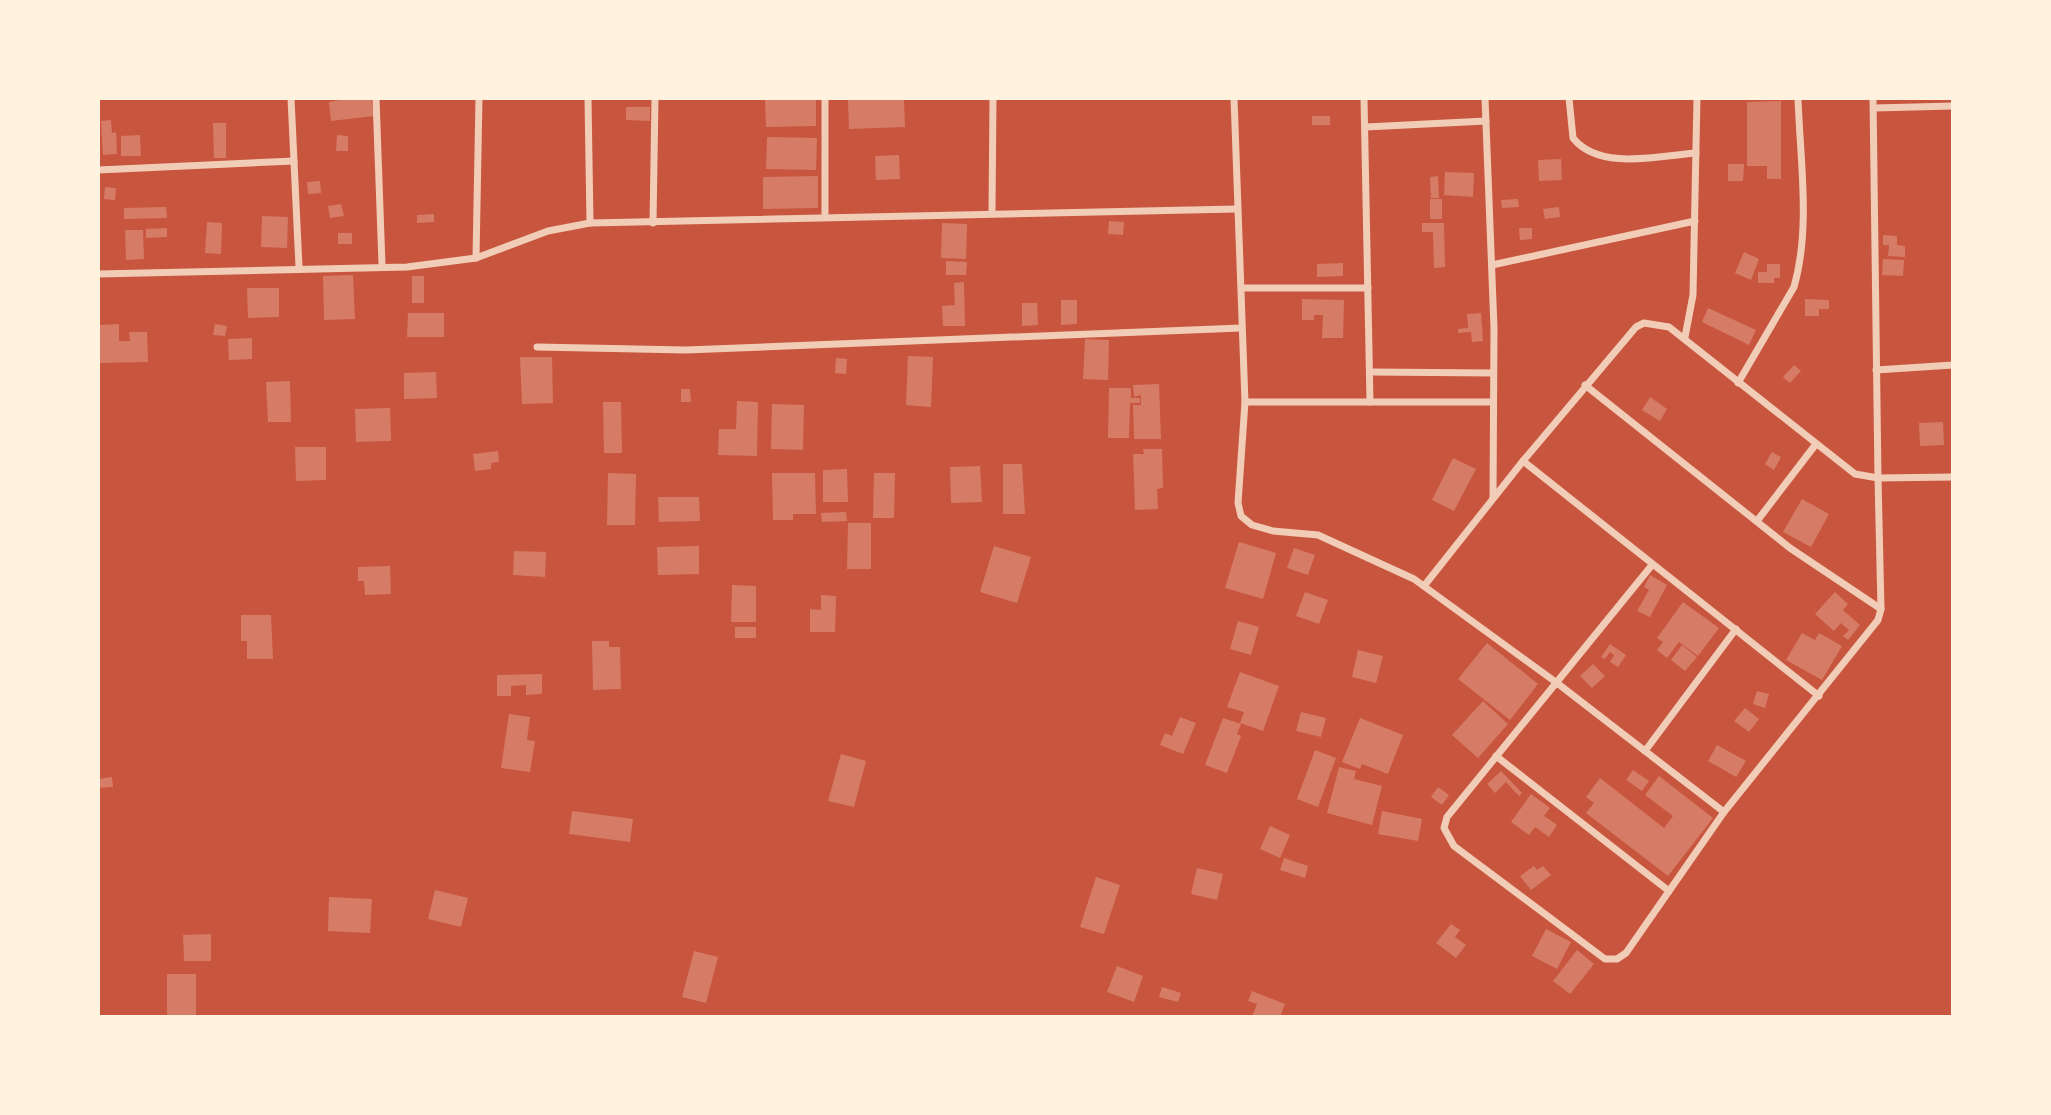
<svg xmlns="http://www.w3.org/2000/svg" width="2051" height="1115" font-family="Overpass,sans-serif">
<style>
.building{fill:#d67c66}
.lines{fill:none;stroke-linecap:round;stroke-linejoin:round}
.minor{stroke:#f1ccb7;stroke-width:7}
</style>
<rect width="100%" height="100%" fill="#c8553d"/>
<g class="building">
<polygon points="350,98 371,98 374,116 331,121 329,102"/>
<polygon points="765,98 816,98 816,126 766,127"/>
<polygon points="885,98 904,99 905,127 849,129 848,100"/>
<polygon points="1781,101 1781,179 1767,179 1767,166 1747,166 1747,102"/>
<polygon points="626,107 650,107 650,121 626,120"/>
<rect x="1312" y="116" width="18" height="9"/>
<polygon points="111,120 112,133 116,132 117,154 103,155 101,121"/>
<polygon points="213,123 226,123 226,158 214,158"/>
<polygon points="140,135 141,156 121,156 121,136"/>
<polygon points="337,135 348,136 348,151 336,151"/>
<polygon points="767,137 817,138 816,170 766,169"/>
<polygon points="899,155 900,179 876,180 875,156"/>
<polygon points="1561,159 1562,180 1539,181 1538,160"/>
<polygon points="1728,164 1744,164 1743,181 1728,181"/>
<polygon points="1445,172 1474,173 1473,197 1444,195"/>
<polygon points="818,176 818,208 763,209 763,177"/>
<polygon points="1438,176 1439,198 1431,198 1430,177"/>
<polygon points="320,181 321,193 308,194 307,182"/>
<polygon points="105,187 116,188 115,200 104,199"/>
<rect x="1430" y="199" width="12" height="20"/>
<polygon points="1518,199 1519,207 1502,208 1501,200"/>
<polygon points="341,204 344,216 330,218 328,206"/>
<polygon points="166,207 167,218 124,219 124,208"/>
<polygon points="1559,207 1560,217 1545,219 1543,209"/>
<polygon points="434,214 434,222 417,223 417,215"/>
<polygon points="262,216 288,217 287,248 261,247"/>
<polygon points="1109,221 1124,222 1123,235 1108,234"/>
<polygon points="207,222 222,223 221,254 205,253"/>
<polygon points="942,223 967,224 966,259 941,258"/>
<polygon points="1422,223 1444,223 1445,267 1434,268 1433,232 1422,232"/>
<polygon points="167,228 167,237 146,238 146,229"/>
<polygon points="1519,228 1532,228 1532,239 1520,240"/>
<polygon points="125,230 143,230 144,259 126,260"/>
<rect x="338" y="233" width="14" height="11"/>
<polygon points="1883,235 1897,236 1897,245 1905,246 1905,257 1888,256 1889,245 1883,245"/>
<polygon points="1744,252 1759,259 1751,280 1735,273"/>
<polygon points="1883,259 1904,260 1903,276 1882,275"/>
<polygon points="946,261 967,262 966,275 946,275"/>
<polygon points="1343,263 1343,276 1317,277 1317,264"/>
<polygon points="1767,264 1780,264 1780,278 1774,278 1774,283 1758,283 1758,272 1767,272"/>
<polygon points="353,275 355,319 324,320 323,276"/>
<rect x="412" y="276" width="12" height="27"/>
<polygon points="964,282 965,326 943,326 942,306 955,305 954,283"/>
<polygon points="247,288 279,288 279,317 248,318"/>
<polygon points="1302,299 1344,300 1343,338 1322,338 1323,315 1314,315 1314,320 1302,320"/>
<polygon points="1805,299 1829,300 1829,309 1819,309 1819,316 1805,316"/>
<polygon points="1061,300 1077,300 1077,324 1061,325"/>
<polygon points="1022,303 1037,303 1038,325 1022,326"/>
<polygon points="1708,308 1756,330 1749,345 1702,322"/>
<polygon points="408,313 444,313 444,337 407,337"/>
<polygon points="1481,313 1483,341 1472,342 1471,332 1458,333 1458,329 1468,328 1467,314"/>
<polygon points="119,324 119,341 130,341 129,332 147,332 148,362 98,363 98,325"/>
<polygon points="215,324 227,326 225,336 213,335"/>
<polygon points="252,338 252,359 229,360 228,339"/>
<polygon points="1085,339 1109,340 1108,380 1083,379"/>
<polygon points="908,356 933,357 931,407 906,405"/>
<polygon points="520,357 552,357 553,403 522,404"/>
<polygon points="836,358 847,359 846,374 835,373"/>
<polygon points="1794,365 1801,371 1790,383 1783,377"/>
<polygon points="436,372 437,398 404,399 404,373"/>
<polygon points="290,381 291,422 268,422 266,382"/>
<polygon points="1159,384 1161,439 1134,439 1133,405 1141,405 1141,395 1134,397 1133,385"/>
<polygon points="1109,388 1131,388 1131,398 1140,398 1140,403 1130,403 1129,438 1108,438"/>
<polygon points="681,389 690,389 691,402 681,402"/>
<polygon points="1650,397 1667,409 1660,421 1642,410"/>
<polygon points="737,401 758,402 757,456 718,455 719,429 736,429"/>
<polygon points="603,402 621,402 622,453 604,453"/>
<polygon points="772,404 804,405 803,450 771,449"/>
<polygon points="390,408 391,441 356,442 355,409"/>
<polygon points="1943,422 1944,445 1920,446 1919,423"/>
<polygon points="295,447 326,447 326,480 296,481"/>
<polygon points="1143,449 1162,449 1163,488 1157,489 1158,509 1135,510 1133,454 1144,454"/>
<polygon points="498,451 499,462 491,463 491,469 475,471 473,454"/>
<polygon points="1772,452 1781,457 1774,470 1765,464"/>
<polygon points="1453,458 1476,469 1454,511 1432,500"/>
<polygon points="1003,464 1022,464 1025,514 1003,514"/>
<polygon points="980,466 982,502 951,503 950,467"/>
<polygon points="847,469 848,502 823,502 823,470"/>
<polygon points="608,473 636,474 635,525 607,525"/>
<polygon points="772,473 815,473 816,514 793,514 793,520 773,520"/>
<polygon points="874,473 895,473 894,518 873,518"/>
<polygon points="658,497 699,497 700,521 659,522"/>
<polygon points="1802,499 1829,514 1811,547 1783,532"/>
<polygon points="846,512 847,521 822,522 821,513"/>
<polygon points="848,523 871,523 871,569 847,569"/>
<polygon points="1239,542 1276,553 1263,599 1225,588"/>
<polygon points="699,546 699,574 658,575 657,547"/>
<polygon points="994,546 1031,557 1017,603 980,592"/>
<polygon points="1294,548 1315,555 1308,575 1287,568"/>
<polygon points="514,551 546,552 545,577 513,575"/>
<polygon points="390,566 391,594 365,595 364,581 358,581 358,567"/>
<polygon points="1650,575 1667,585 1650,617 1637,611 1649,590 1644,587"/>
<polygon points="732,585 756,586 756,622 731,622"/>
<polygon points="1305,592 1328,600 1319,624 1296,616"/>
<polygon points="1835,592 1848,604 1843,610 1860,625 1848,640 1843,636 1849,630 1841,623 1834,631 1815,614"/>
<polygon points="821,595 836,596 835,632 810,632 810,609 821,610"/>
<polygon points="1683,602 1719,628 1698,656 1679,642 1667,658 1657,650 1663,642 1657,638"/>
<polygon points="241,615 271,615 273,659 247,659 247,641 241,641"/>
<polygon points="1238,621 1259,627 1251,655 1230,649"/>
<rect x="735" y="627" width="21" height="11"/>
<polygon points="1802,633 1815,640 1819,633 1842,646 1822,680 1786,660"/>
<polygon points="592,641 609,641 609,647 620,647 621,689 593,690"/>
<polygon points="1487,643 1538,684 1510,720 1458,679"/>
<polygon points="1610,644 1626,655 1618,667 1610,662 1614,655 1610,652 1605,659 1601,657"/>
<polygon points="1682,645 1697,657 1685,671 1671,660"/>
<polygon points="1358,650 1383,656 1376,683 1352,677"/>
<polygon points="1593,664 1605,676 1592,688 1580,676"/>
<polygon points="1240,672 1279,686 1263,731 1240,723 1244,712 1227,707"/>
<polygon points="542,674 542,694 526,695 526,685 511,686 511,696 497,696 497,675"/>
<polygon points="1757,691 1769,694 1765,708 1753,704"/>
<polygon points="1483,701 1508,724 1478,758 1452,735"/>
<polygon points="1745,708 1759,719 1749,732 1734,721"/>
<polygon points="1301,712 1326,718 1321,737 1296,731"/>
<polygon points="509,714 530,717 527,740 535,741 530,772 501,768"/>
<polygon points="1180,717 1196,723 1183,754 1160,745 1165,733 1172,736"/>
<polygon points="1223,718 1241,724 1237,734 1241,736 1227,773 1205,765"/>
<polygon points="1360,718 1403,735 1388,774 1362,764 1360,769 1342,762"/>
<polygon points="1717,745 1746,761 1736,777 1708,761"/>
<polygon points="1315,750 1336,758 1318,807 1297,799"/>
<polygon points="841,754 866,761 854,807 828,801"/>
<polygon points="1339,767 1356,771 1354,779 1382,786 1372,825 1327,813"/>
<polygon points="1633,770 1649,781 1642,791 1626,780"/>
<polygon points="1501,771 1522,793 1519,796 1506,782 1495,793 1487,784"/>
<polygon points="1659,776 1713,818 1668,876 1586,813 1594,803 1586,797 1600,778 1664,828 1673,816 1645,795"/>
<polygon points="112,777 113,787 98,788 98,779"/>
<polygon points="1438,787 1449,795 1442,805 1431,797"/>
<polygon points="1531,794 1550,808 1544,816 1557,825 1549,837 1535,827 1529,835 1511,822"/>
<polygon points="572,811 633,819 630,842 569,834"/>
<polygon points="1382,811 1422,819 1418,841 1378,834"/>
<polygon points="1270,826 1290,835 1280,858 1260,849"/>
<polygon points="1284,858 1308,866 1305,878 1280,870"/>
<polygon points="1534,866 1537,870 1543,866 1551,875 1531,890 1520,876"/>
<polygon points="1197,868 1223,874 1217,900 1191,894"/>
<polygon points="1096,877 1120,885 1104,934 1080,927"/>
<polygon points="435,890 468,898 461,927 428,919"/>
<polygon points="329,897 372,899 370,933 328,931"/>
<polygon points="1451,924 1460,930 1455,937 1466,945 1456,958 1436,943"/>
<polygon points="1546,929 1571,942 1557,969 1532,956"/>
<polygon points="211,934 211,961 184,961 183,935"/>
<polygon points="1577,950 1594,964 1570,994 1553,981"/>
<polygon points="694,951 718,957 706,1003 682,997"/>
<polygon points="1117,966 1143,976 1134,1002 1107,992"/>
<rect x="167" y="974" width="29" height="43"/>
<polygon points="1162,987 1181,993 1178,1002 1159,997"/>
<polygon points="1252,991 1285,1004 1280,1017 1252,1017 1257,1004 1248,1001"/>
</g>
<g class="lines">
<g class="minor">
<polyline points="291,98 299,267"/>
<polyline points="376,98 382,265"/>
<polyline points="588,98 590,223"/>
<polyline points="1234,98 1245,402 1238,503 1241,516 1252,525 1273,531 1318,535 1414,579 1557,683 1724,812"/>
<polyline points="1364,98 1370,402"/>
<polyline points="1485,98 1494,328 1493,498"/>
<path d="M1569,98L1573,138C1599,171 1659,156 1696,153"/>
<polyline points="1873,98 1878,478 1953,477"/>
<polyline points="1874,108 1953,106"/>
<polyline points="1366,127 1486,121"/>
<polyline points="98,170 294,161"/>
<polyline points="992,212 993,98"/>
<polyline points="825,216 825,98"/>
<polyline points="653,223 655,98"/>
<polyline points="476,258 479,98"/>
<polyline points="1492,265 1695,221"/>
<polyline points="98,274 407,267 476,258 548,231 590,223 1236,209"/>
<polyline points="1243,288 1368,288"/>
<polyline points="1685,337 1693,295 1697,98"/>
<polyline points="537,347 686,350 1241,328"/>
<polyline points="1876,370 1953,365"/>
<polyline points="1370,372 1493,373"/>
<path d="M1738,383L1794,287C1811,228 1800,159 1798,98"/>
<polyline points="1585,385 1790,548 1881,609"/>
<polyline points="1245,402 1492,402"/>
<polyline points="1523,461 1819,696"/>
<polyline points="1757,521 1816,444"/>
<polyline points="1424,586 1523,461 1636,327 1644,323 1669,327 1855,474 1878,478 1881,609 1878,620 1724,812 1626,953 1617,959 1605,959 1454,846 1444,828 1447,817 1652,565"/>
<polyline points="1645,751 1736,629"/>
<polyline points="1496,756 1669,891"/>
</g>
</g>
<rect width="2051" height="1115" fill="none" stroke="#fff3e0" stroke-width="200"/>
</svg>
